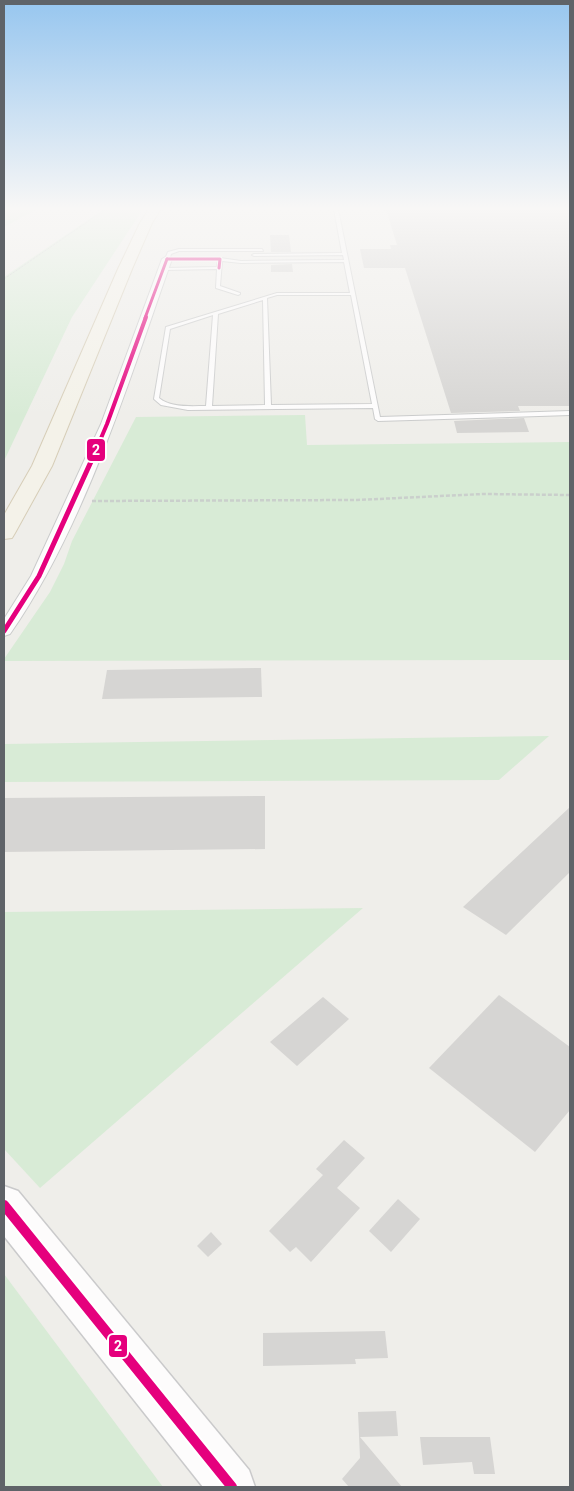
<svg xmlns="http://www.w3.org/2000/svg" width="574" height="1491" font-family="Roboto,sans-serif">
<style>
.green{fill:#d8ebd6}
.building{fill:#d6d5d3}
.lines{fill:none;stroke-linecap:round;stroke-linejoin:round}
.lane-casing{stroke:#cbcccc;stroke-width:2}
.street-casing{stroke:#cbcccc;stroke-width:2}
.secondary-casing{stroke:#cacacb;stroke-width:3}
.primary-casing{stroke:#d7ceb8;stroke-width:2}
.path-far1{stroke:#cacfcc;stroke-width:1;stroke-dasharray:2.5 1;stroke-linecap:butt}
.path{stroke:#cacfcc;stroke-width:2.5;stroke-dasharray:4 2;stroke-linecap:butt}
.lane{fill:#fdfcfc;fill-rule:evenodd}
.street{fill:#fdfcfc;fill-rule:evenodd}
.secondary{fill:#fdfcfc;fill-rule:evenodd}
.primary{fill:#f4f2e9;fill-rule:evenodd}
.bus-1-far3-casing{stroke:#fff;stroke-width:5}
.bus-1-far2-casing{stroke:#fff;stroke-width:6}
.bus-1-far1-casing{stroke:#fff;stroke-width:8}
.bus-1-casing{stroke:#fff;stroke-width:14}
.bus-1-far3{stroke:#e5007d;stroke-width:3}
.bus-1-far2{stroke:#e5007d;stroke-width:4}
.bus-1-far1{stroke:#e5007d;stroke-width:5}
.bus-1{stroke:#e5007d;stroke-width:10}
.line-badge{stroke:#fff;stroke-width:2}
.badge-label{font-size:14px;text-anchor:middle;font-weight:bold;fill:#fff}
</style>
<rect width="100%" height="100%" fill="#efeeea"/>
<g class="green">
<polygon points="4,209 38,209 4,227"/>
<polygon points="104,209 143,209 72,317 4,461 4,277"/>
<polygon points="305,415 307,445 570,442 570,660 4,661 4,659 50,592 64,564 72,541 136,417"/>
<polygon points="549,736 499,780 4,782 4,744"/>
<polygon points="363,908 40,1188 4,1149 4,912"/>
<polygon points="4,1274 163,1487 4,1487"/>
</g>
<g class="building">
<polygon points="386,209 570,209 570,406 518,406 520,411 451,413 405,268 364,268 360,249 391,249 390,245 397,245"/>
<polygon points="270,235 289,235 291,252 271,252"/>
<polygon points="292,264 293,272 271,272 271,265"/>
<polygon points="524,418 529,432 457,433 454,421"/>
<polygon points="261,668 262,697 102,699 107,670"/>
<polygon points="265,796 265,849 4,852 4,798"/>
<polygon points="570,807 570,872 506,935 463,907"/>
<polygon points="499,995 570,1047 570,1110 535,1152 429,1068"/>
<polygon points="323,997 349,1019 297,1066 270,1042"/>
<polygon points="344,1140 365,1158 337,1188 360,1208 311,1262 296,1247 290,1252 269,1231 323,1175 316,1169"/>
<polygon points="398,1199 420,1219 391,1252 369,1231"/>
<polygon points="211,1232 222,1244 208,1257 197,1246"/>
<polygon points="385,1331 388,1358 355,1359 356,1364 263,1366 263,1333"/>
<polygon points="396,1411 398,1436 360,1437 402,1487 349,1487 342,1479 360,1458 358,1412"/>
<polygon points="420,1437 490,1437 495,1474 474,1474 472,1462 423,1465"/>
</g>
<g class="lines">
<defs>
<path id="lane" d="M334,209H338L380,417L570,411V415L378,421L375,419L373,408L188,410L161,405L154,399L166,327L277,293H350L344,262L241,263L222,261L220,286L240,293V294L238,295L216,288L217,269L164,270L162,269L164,268L217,267L218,260H167L165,259L168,252L179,249H262L263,251H179L171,254L170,258H220L241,261L344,260L343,255L254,256L252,255L254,254L342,253ZM277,295H351L372,404L271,405L267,298ZM263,300L265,405L212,406L218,314ZM213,315L206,406C191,406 171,408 159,398L170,329Z"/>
<path id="street" d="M167,256L172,259C128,383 85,526 10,634L4,636V619L31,576L101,424L162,259Z"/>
<polygon id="secondary" points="4,1186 18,1191 249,1470 255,1487 203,1487 4,1236"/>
<polygon id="primary" points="149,209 161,209 152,223 132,269 52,466 15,533 12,538 4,539 4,515 32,466 118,269 140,223"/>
</defs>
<use href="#lane" class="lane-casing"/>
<use href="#street" class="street-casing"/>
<use href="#secondary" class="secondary-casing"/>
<use href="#primary" class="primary-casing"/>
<polyline class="path-far1" points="4,279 106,209"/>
<polyline class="path" points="92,501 357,500 483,494 570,495"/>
<use href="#lane" class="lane"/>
<use href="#street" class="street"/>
<use href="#secondary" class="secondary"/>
<use href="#primary" class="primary"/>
<defs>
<g id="bus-1-far3">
<polyline points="167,259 220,259 219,268"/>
<polyline points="145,318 167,259"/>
</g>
<polyline id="bus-1-far2" points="93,457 107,424 146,317"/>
<polyline id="bus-1-far1" points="4,631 39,576 94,455"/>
<polyline id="bus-1" points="4,1205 232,1487"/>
</defs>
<use href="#bus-1-far3" class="bus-1-far3-casing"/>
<use href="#bus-1-far2" class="bus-1-far2-casing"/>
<use href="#bus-1-far1" class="bus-1-far1-casing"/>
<use href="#bus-1" class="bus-1-casing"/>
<use href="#bus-1-far3" class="bus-1-far3"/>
<use href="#bus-1-far2" class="bus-1-far2"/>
<use href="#bus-1-far1" class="bus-1-far1"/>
<use href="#bus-1" class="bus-1"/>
</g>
<linearGradient id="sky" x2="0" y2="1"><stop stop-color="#97c6ef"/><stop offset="0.5" stop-color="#f8f7f6"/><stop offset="1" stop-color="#f8f7f6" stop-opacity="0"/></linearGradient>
<rect width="574" height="417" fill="url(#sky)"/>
<g class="line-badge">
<rect x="86" y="438" width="20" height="24" rx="5" fill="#e5007d"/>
<rect x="108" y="1334" width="20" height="24" rx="5" fill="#e5007d"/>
</g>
<g class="badge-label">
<text x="96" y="455">2</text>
<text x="118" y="1351">2</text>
</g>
<rect width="574" height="1491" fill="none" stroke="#5f6368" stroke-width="10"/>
</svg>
